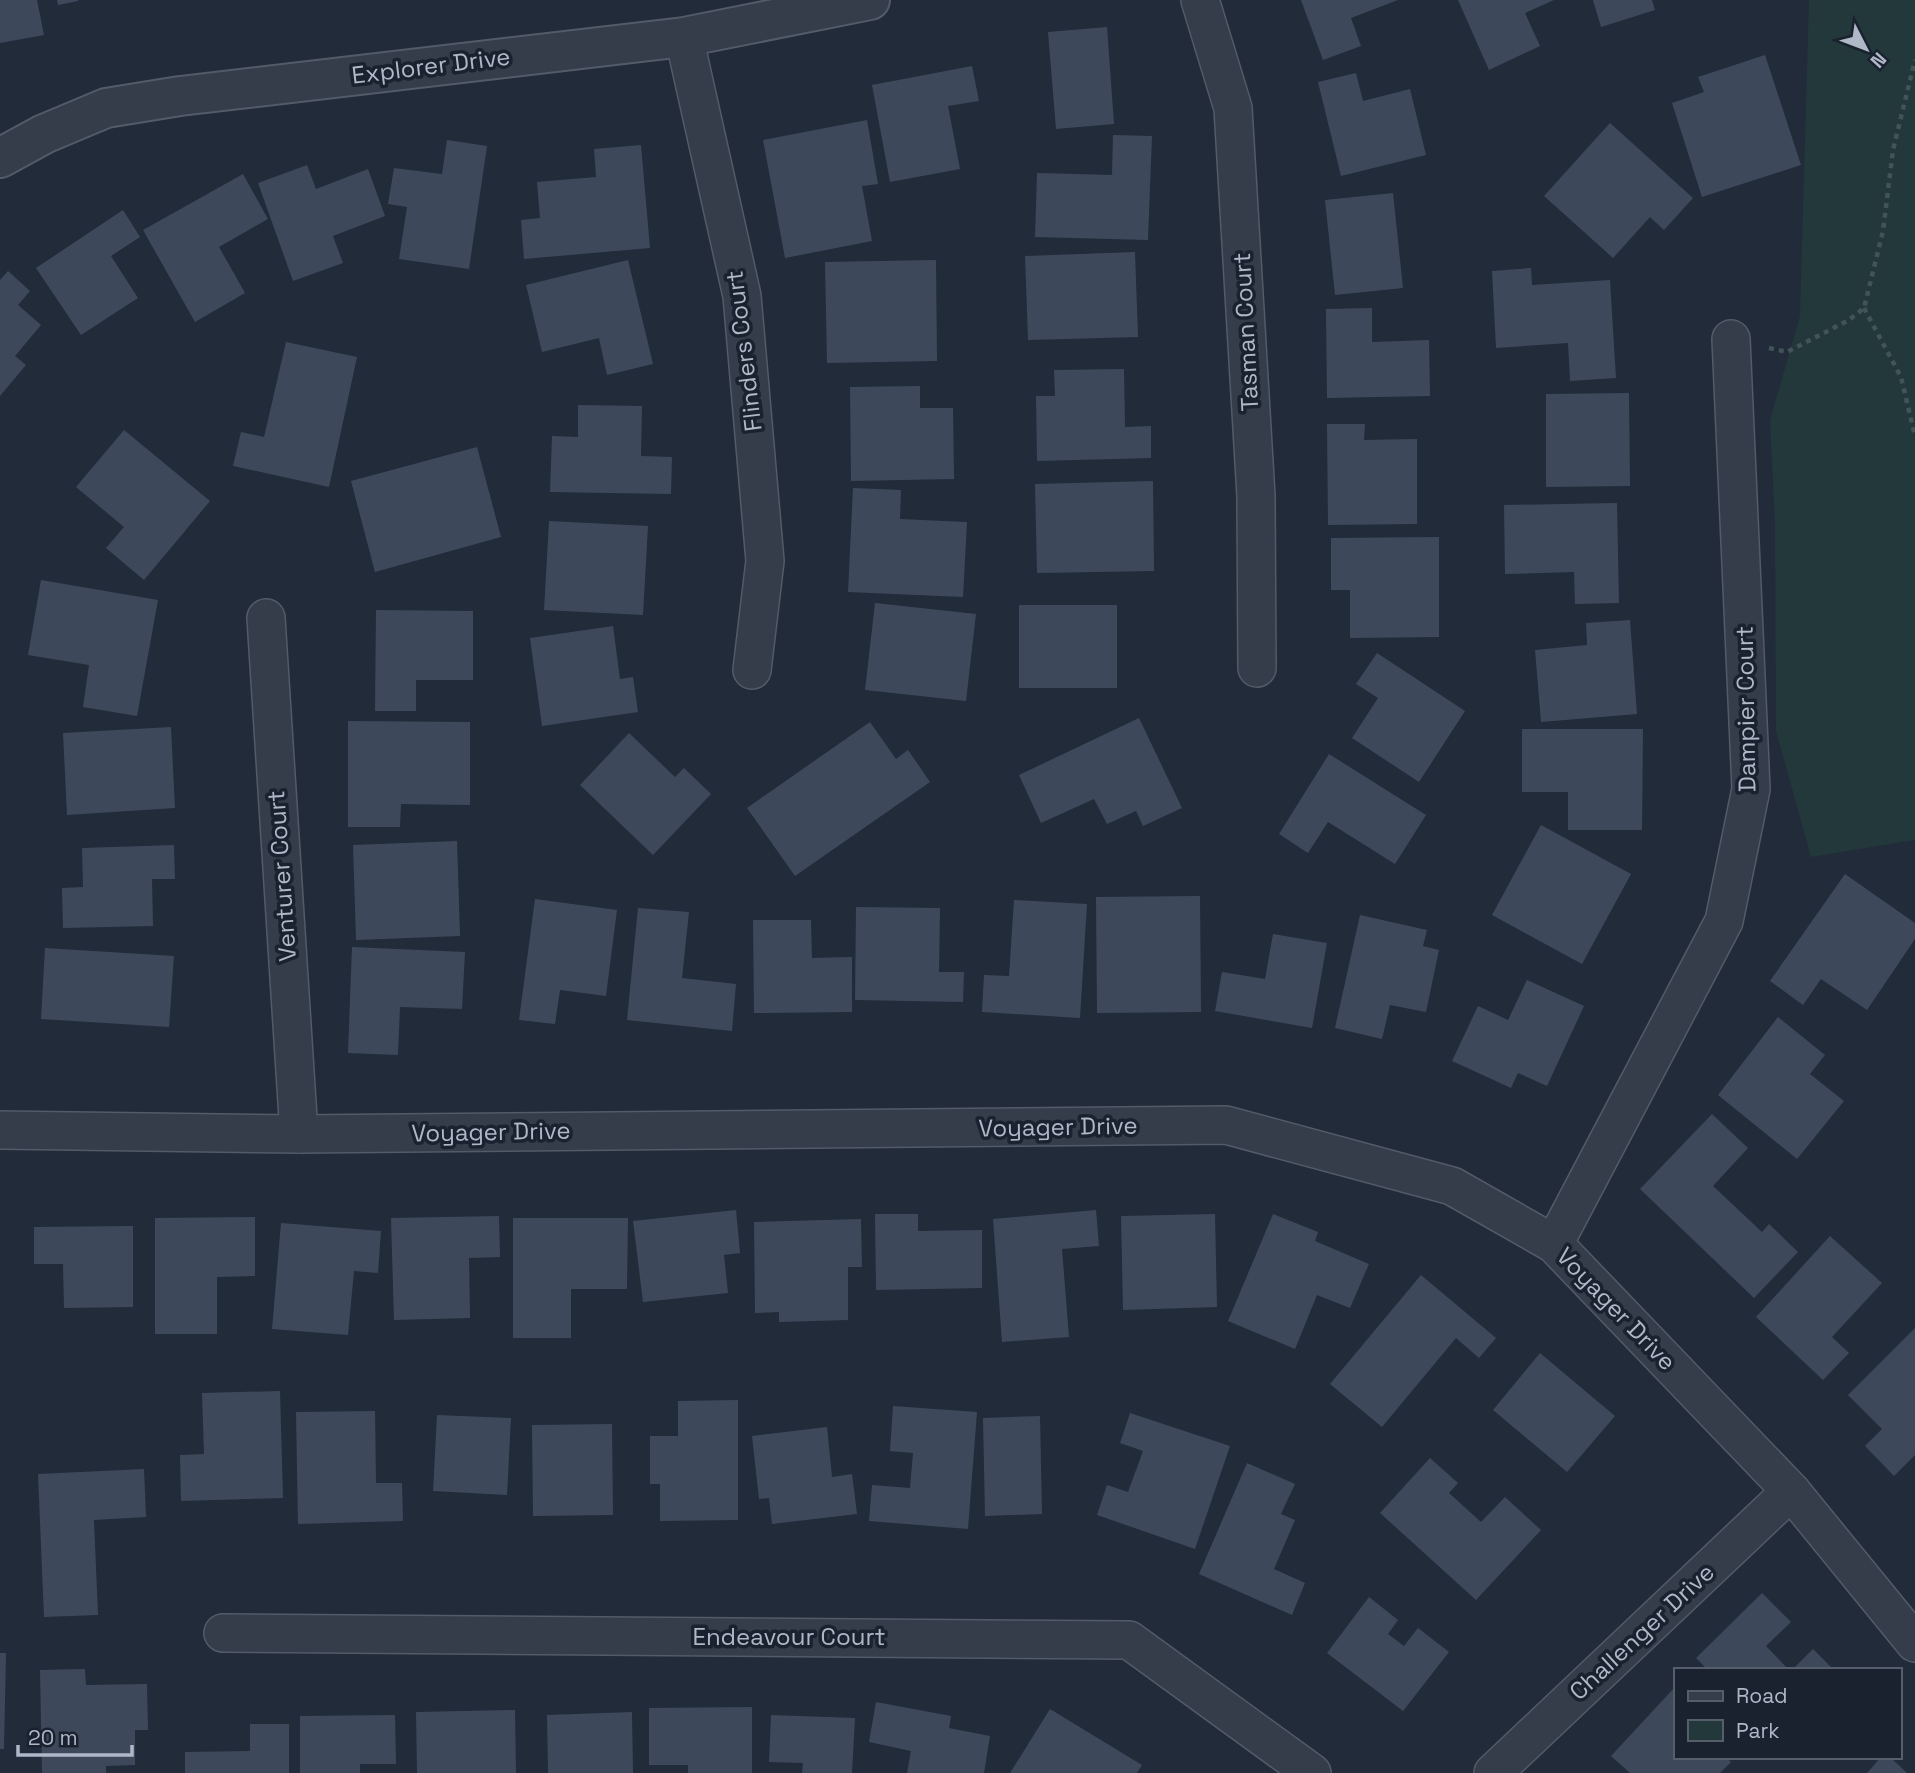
<svg xmlns="http://www.w3.org/2000/svg" width="1915" height="1773" font-family="'Space Grotesk',sans-serif">
<style>
.green{fill:#23383b}
.building{fill:#3d495a}
.lines{fill:none;stroke-linecap:round;stroke-linejoin:round}
.minor-casing{stroke:#525b68;stroke-width:40}
.tertiary-casing{stroke:#525b68;stroke-width:42}
.path{stroke:#415559;stroke-width:4.5;stroke-dasharray:5 5;stroke-linecap:butt}
.minor{stroke:#353d4b;stroke-width:37}
.tertiary{stroke:#353d4b;stroke-width:38}
.labels{text-anchor:middle;stroke-width:7;stroke-linejoin:round;paint-order:stroke}
.street-label{font-size:24px;fill:#afb8c7;stroke:#1a222f}
</style>
<rect width="100%" height="100%" fill="#212b3a"/>
<polygon class="green" points="1809,0 1915,0 1915,840 1811,857 1776,731 1775,524 1770,420 1800,316"/>
<g class="building">
<polygon points="0,0 37,0 44,35 0,43"/>
<polygon points="57,0 78,0 78,1 58,5"/>
<polygon points="1301,0 1398,0 1351,18 1361,46 1323,60"/>
<polygon points="1458,0 1554,0 1525,13 1540,46 1489,70"/>
<polygon points="1593,0 1652,0 1655,10 1601,27"/>
<polygon points="1107,27 1114,124 1056,129 1048,32"/>
<polygon points="1765,55 1801,165 1702,197 1672,103 1704,92 1698,77"/>
<polygon points="972,66 979,101 948,106 960,169 890,182 872,85"/>
<polygon points="1356,73 1363,101 1410,89 1426,155 1341,176 1318,82"/>
<polygon points="867,120 878,184 862,186 872,241 785,258 763,140"/>
<polygon points="1610,123 1693,198 1664,230 1650,217 1613,258 1544,196"/>
<polygon points="1113,135 1152,136 1148,240 1035,237 1037,173 1112,175"/>
<polygon points="447,140 487,146 469,269 399,259 407,207 388,204 394,168 442,174"/>
<polygon points="641,145 650,248 524,259 521,220 540,218 537,182 596,177 594,149"/>
<polygon points="307,165 316,189 368,169 385,216 333,236 343,263 293,281 258,183"/>
<polygon points="243,174 268,219 219,247 245,293 195,322 143,230"/>
<polygon points="1393,193 1403,288 1335,295 1325,200"/>
<polygon points="123,210 140,237 111,256 138,298 81,335 36,268"/>
<polygon points="1135,252 1138,337 1028,340 1025,256"/>
<polygon points="628,260 653,364 607,375 599,338 542,352 526,285"/>
<polygon points="936,260 937,361 827,363 825,262"/>
<polygon points="1531,268 1532,285 1610,280 1616,378 1570,381 1568,343 1496,348 1492,271"/>
<polygon points="8,271 30,291 18,305 41,325 15,356 26,365 0,396 0,280"/>
<polygon points="1372,308 1372,342 1429,340 1430,396 1327,398 1326,309"/>
<polygon points="286,342 357,357 329,487 233,466 241,432 264,437"/>
<polygon points="1124,369 1125,427 1151,426 1151,458 1037,461 1036,396 1055,396 1054,370"/>
<polygon points="920,386 920,408 953,408 954,479 851,481 850,387"/>
<polygon points="1629,393 1630,486 1546,487 1546,394"/>
<polygon points="578,405 642,406 641,456 672,457 671,494 550,492 552,436 578,437"/>
<polygon points="1327,424 1365,424 1364,440 1417,439 1417,524 1328,525"/>
<polygon points="124,430 210,501 144,580 106,548 124,527 76,487"/>
<polygon points="477,447 501,537 375,572 351,481"/>
<polygon points="1153,481 1154,571 1037,573 1035,484"/>
<polygon points="853,488 901,490 900,519 967,522 963,597 848,592"/>
<polygon points="1617,503 1619,603 1575,604 1574,572 1505,574 1504,505"/>
<polygon points="549,521 648,526 643,615 544,610"/>
<polygon points="1439,537 1439,637 1350,638 1350,590 1331,590 1331,538"/>
<polygon points="41,580 158,600 137,716 83,707 89,665 28,655"/>
<polygon points="875,603 976,614 966,701 865,690"/>
<rect x="1019" y="605" width="98" height="83"/>
<polygon points="376,610 473,611 473,680 416,680 416,711 375,711"/>
<polygon points="1630,620 1637,714 1541,722 1535,650 1587,645 1586,623"/>
<polygon points="613,626 620,679 633,677 638,712 542,726 530,638"/>
<polygon points="1377,653 1465,711 1419,782 1352,738 1378,698 1356,684"/>
<polygon points="1139,718 1182,808 1143,826 1136,811 1107,824 1094,799 1041,823 1019,775"/>
<polygon points="348,721 470,722 470,805 401,804 400,827 348,827"/>
<polygon points="870,722 896,759 908,750 930,782 795,876 747,808"/>
<polygon points="171,727 175,808 67,815 63,733"/>
<polygon points="1522,729 1643,729 1642,830 1568,830 1568,792 1522,792"/>
<polygon points="629,733 675,777 684,768 711,794 653,855 580,785"/>
<polygon points="1329,754 1426,815 1395,864 1328,822 1308,853 1279,834"/>
<polygon points="1541,825 1631,874 1582,964 1492,915"/>
<polygon points="457,841 460,936 356,940 353,845"/>
<polygon points="174,845 175,879 152,879 153,926 63,928 62,888 83,887 82,848"/>
<polygon points="1845,874 1915,923 1915,939 1867,1010 1821,979 1803,1005 1770,981"/>
<polygon points="1200,896 1201,1012 1097,1013 1096,897"/>
<polygon points="535,899 617,910 606,996 560,990 555,1024 519,1020"/>
<polygon points="1014,900 1087,904 1080,1018 982,1012 984,975 1009,976"/>
<polygon points="856,907 940,908 939,972 964,972 963,1002 855,1000"/>
<polygon points="638,908 689,912 682,978 736,984 732,1031 627,1020"/>
<polygon points="1360,915 1427,930 1423,946 1439,950 1426,1012 1390,1005 1382,1039 1335,1028"/>
<polygon points="753,920 811,920 812,958 852,957 852,1012 754,1013"/>
<polygon points="1273,934 1327,943 1312,1028 1215,1011 1222,972 1265,979"/>
<polygon points="352,947 465,952 462,1009 400,1007 398,1055 348,1053"/>
<polygon points="45,948 174,956 169,1027 41,1019"/>
<polygon points="1527,980 1584,1006 1547,1086 1518,1073 1511,1088 1452,1061 1478,1006 1508,1020"/>
<polygon points="1778,1017 1825,1055 1810,1074 1844,1101 1797,1159 1718,1095"/>
<polygon points="1712,1114 1748,1148 1713,1186 1762,1232 1769,1224 1798,1252 1754,1298 1640,1189"/>
<polygon points="736,1210 740,1253 724,1255 728,1293 643,1302 633,1221"/>
<polygon points="1096,1210 1099,1246 1062,1249 1069,1337 1002,1342 993,1219"/>
<polygon points="875,1214 918,1214 918,1231 982,1230 982,1288 876,1290"/>
<polygon points="1215,1214 1217,1307 1123,1310 1121,1216"/>
<polygon points="1273,1214 1318,1232 1315,1241 1369,1264 1350,1308 1317,1295 1295,1349 1228,1321"/>
<polygon points="499,1216 500,1257 469,1258 470,1318 394,1320 391,1218"/>
<polygon points="255,1217 255,1276 217,1277 217,1334 155,1334 155,1218"/>
<polygon points="513,1218 628,1218 627,1289 571,1289 571,1338 513,1338"/>
<polygon points="861,1219 862,1267 848,1267 848,1320 779,1322 779,1312 755,1313 754,1222"/>
<polygon points="281,1223 381,1231 378,1273 354,1271 348,1335 272,1329"/>
<polygon points="133,1226 133,1307 64,1308 63,1264 34,1264 34,1227"/>
<polygon points="1830,1236 1882,1283 1832,1337 1849,1353 1823,1380 1756,1317"/>
<polygon points="1421,1275 1496,1338 1479,1358 1456,1338 1382,1427 1330,1384"/>
<polygon points="1915,1328 1915,1455 1894,1476 1865,1446 1882,1429 1848,1395"/>
<polygon points="1540,1353 1615,1416 1567,1472 1493,1410"/>
<polygon points="280,1391 283,1498 181,1501 180,1455 204,1454 202,1393"/>
<polygon points="738,1400 738,1520 660,1521 660,1484 650,1484 650,1436 678,1436 678,1401"/>
<polygon points="893,1406 977,1412 968,1529 869,1521 872,1485 910,1488 913,1453 890,1451"/>
<polygon points="375,1411 376,1483 402,1483 403,1521 298,1524 296,1412"/>
<polygon points="1130,1413 1230,1446 1195,1549 1097,1515 1107,1485 1128,1492 1143,1451 1120,1443"/>
<polygon points="437,1415 511,1418 507,1495 433,1491"/>
<polygon points="1040,1416 1042,1514 985,1516 983,1418"/>
<polygon points="612,1424 613,1515 533,1516 532,1425"/>
<polygon points="827,1427 832,1477 852,1474 857,1514 772,1524 769,1498 759,1499 752,1436"/>
<polygon points="1430,1458 1458,1483 1449,1493 1481,1522 1505,1497 1541,1530 1476,1600 1380,1513"/>
<polygon points="1247,1463 1295,1484 1281,1514 1295,1520 1274,1569 1305,1583 1292,1615 1199,1574"/>
<polygon points="144,1469 146,1517 94,1520 98,1615 44,1617 38,1474"/>
<polygon points="1762,1593 1791,1622 1766,1646 1789,1670 1708,1670 1696,1658"/>
<polygon points="1369,1597 1398,1620 1388,1634 1404,1646 1418,1628 1449,1652 1403,1711 1327,1653"/>
<polygon points="1813,1649 1834,1670 1792,1670"/>
<polygon points="0,1653 6,1653 4,1749 0,1749"/>
<polygon points="85,1669 86,1685 147,1684 148,1730 135,1730 135,1765 106,1766 106,1773 42,1773 40,1670"/>
<polygon points="1675,1687 1675,1757 1726,1757 1731,1762 1720,1773 1630,1773 1611,1756"/>
<polygon points="876,1702 951,1716 949,1728 990,1736 984,1773 907,1773 911,1751 869,1742"/>
<polygon points="752,1707 752,1773 688,1773 688,1765 649,1765 649,1708"/>
<polygon points="1050,1709 1142,1765 1137,1773 1010,1773"/>
<polygon points="515,1710 516,1773 417,1773 416,1712"/>
<polygon points="632,1712 633,1773 548,1773 547,1715"/>
<polygon points="395,1715 396,1764 360,1764 360,1773 300,1773 300,1716"/>
<polygon points="771,1715 855,1718 852,1773 802,1773 803,1763 769,1762"/>
<polygon points="250,1724 289,1724 289,1773 185,1773 185,1752 250,1751"/>
<polygon points="1881,1757 1890,1757 1907,1773 1867,1773"/>
</g>
<g class="lines">
<defs>
<g id="minor">
<polyline points="1200,0 1233,108 1256,496 1257,668"/>
<polyline points="684,37 742,296 765,561 752,670"/>
<polyline points="266,618 299,1134"/>
<polyline points="0,1130 299,1134 1226,1125 1452,1186 1554,1244 1791,1491 1915,1643"/>
<polyline points="1554,1244 1724,921 1751,789 1731,339"/>
<polyline points="223,1633 1129,1640 1312,1773"/>
<polyline points="1493,1773 1791,1491"/>
</g>
<polyline id="tertiary" points="0,158 44,134 106,108 180,96 684,37 870,0"/>
</defs>
<use href="#minor" class="minor-casing"/>
<use href="#tertiary" class="tertiary-casing"/>
<g class="path">
<polyline points="1864,308 1901,377 1915,436"/>
<polyline points="1769,348 1787,352 1849,320 1864,308 1883,231 1893,150 1915,60"/>
</g>
<use href="#minor" class="minor"/>
<use href="#tertiary" class="tertiary"/>
</g>
<g class="labels">
<g class="street-label">
<text transform="translate(431 66) rotate(-7)" y="8">Explorer Drive</text>
<text transform="translate(1246 332) rotate(-93)" y="8">Tasman Court</text>
<text transform="translate(744 351) rotate(-97)" y="8">Flinders Court</text>
<text transform="translate(1746 709) rotate(-91)" y="8">Dampier Court</text>
<text transform="translate(282 876) rotate(-94)" y="8">Venturer Court</text>
<text transform="translate(1058 1127) rotate(-1)" y="8">Voyager Drive</text>
<text transform="translate(491 1132) rotate(-1)" y="8">Voyager Drive</text>
<text transform="translate(1616 1309) rotate(46)" y="8">Voyager Drive</text>
<text transform="translate(1642 1632) rotate(-43)" y="8">Challenger Drive</text>
<text x="789" y="1645">Endeavour Court</text>
</g>
</g>
<rect x="1674" y="1668" width="228" height="91" fill="#1a222f" stroke="#565e6c" stroke-width="2"/>
<rect x="1688" y="1691" width="35" height="10" fill="#353d4b" stroke="#565e6c" stroke-width="2"/>
<text x="1736" y="1703" font-size="21" fill="#afb8c7">Road</text>
<rect x="1688" y="1720" width="35" height="21" fill="#23383b" stroke="#565e6c" stroke-width="2"/>
<text x="1736" y="1738" font-size="21" fill="#afb8c7">Park</text>
<g transform="translate(1866 49) rotate(132)" stroke="#1a222f" stroke-width="5" paint-order="stroke">
<path d="M0-5L12 26L0 18L-12 26Z" fill="#afb8c7"/>
<text y="-10" font-size="19" font-weight="bold" text-anchor="middle" fill="#afb8c7">N</text>
</g>
<path d="M18 1745v10h114v-10" fill="none" stroke="#afb8c7" stroke-width="3.5"/>
<text x="28" y="1745" font-size="21" fill="#afb8c7" stroke="#1a222f" stroke-width="5" paint-order="stroke">20 m</text>
</svg>
